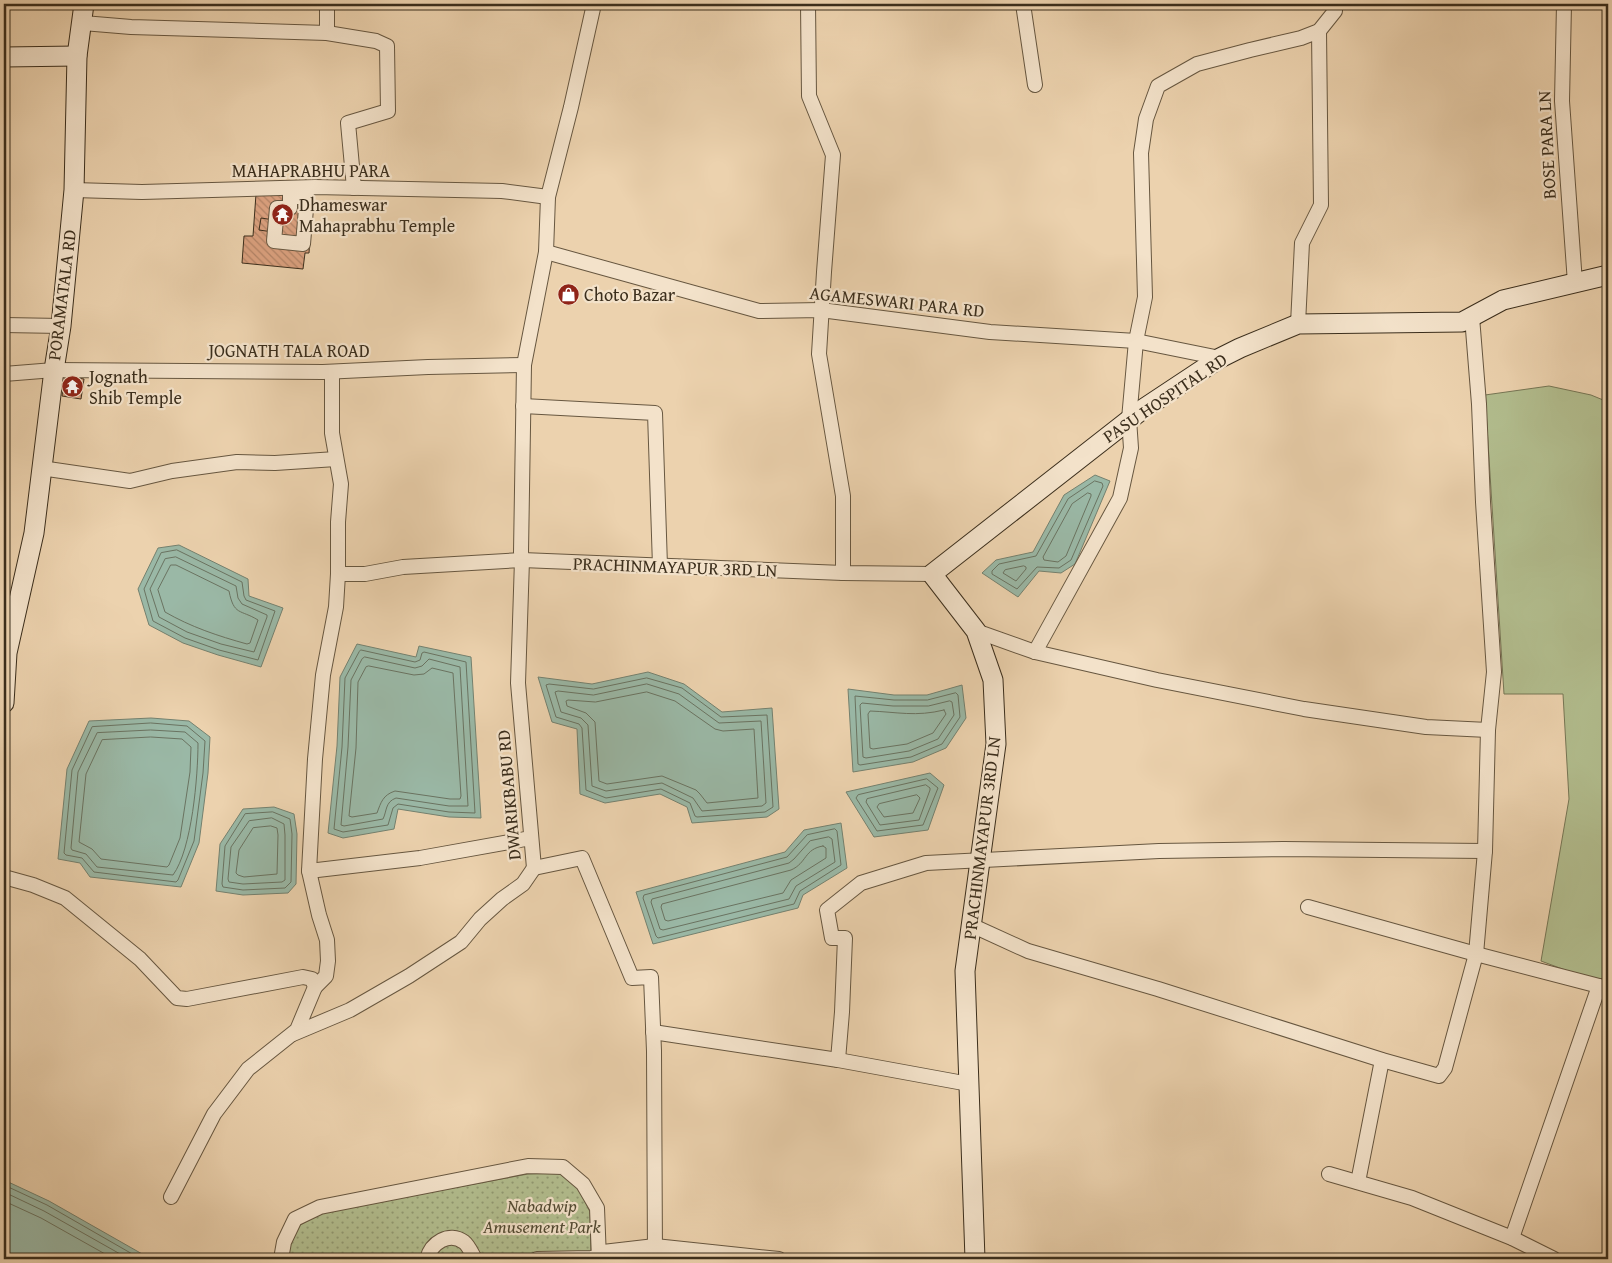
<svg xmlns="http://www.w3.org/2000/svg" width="1612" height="1263" font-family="'Gentium Book Plus',serif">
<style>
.grass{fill:#b2bd8e;stroke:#767655}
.park{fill:url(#park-dots);stroke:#767655}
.water{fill:#9ab8a6;stroke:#74816f}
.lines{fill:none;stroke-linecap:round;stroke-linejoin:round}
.shore{stroke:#6a7361;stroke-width:1}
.building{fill:url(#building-back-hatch);stroke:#3b2e1c}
.street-casing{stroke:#675740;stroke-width:16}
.secondary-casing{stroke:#3b2e1c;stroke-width:21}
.street{stroke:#f3e2ca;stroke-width:14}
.secondary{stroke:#f3e2ca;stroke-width:19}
.labels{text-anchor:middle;stroke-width:4.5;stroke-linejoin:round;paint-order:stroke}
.street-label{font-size:18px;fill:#3b2e1c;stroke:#f3e2ca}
.poi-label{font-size:18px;fill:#3b2e1c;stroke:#f3e2ca;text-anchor:start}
.park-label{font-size:18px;font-style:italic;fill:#534b33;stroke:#f3e2ca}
</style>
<defs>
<pattern id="park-dots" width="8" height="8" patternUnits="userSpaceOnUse" patternTransform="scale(1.25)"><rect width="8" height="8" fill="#b2bd8e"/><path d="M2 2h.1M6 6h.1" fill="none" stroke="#929a73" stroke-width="1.8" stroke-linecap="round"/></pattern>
<pattern id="building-back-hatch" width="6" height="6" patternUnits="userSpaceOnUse" patternTransform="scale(1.25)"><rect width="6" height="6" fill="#dba17f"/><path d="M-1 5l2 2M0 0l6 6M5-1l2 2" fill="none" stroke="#b38467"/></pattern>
</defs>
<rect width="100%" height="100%" fill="#ecd2ae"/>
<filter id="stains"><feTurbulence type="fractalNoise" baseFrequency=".004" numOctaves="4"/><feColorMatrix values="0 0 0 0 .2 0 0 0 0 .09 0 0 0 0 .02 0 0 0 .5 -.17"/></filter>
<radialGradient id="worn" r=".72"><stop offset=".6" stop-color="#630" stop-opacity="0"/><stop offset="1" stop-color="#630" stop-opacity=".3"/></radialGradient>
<polygon class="grass" points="1549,386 1591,395 1608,402 1608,986 1541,961 1569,799 1563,694 1504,694 1485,395"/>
<polygon class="park" points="559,1173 579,1189 590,1212 591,1259 287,1259 290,1243 300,1225 324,1212 528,1174"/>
<g class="water">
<polygon points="1095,475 1110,481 1075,564 1061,573 1039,571 1018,597 982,573 996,560 1033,552 1064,495"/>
<polygon points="179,545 248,579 249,596 283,608 261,667 218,655 183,643 149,625 138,589 158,548"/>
<polygon points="357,644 416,657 419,646 471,657 481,818 449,817 398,809 394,829 343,838 328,833 337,746 340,677"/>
<polygon points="648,672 684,684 722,712 772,708 779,809 767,817 692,823 687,807 660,794 605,803 580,794 577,729 552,722 538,677 592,684"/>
<polygon points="962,685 966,718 946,748 913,762 853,772 848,689 894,695 927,695"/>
<polygon points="151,718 189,721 210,737 208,773 199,843 181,887 90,877 80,863 58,859 67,769 89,721"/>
<polygon points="930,773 944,785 928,830 874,837 846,792"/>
<polygon points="274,807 294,814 297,834 296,884 288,893 243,895 216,891 220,844 243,809"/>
<polygon points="841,823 847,868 803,895 798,908 653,944 636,892 785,852 804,830"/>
<polygon points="4,1180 49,1201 151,1259 4,1259"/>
</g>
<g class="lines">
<g class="shore">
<polygon points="1095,481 1102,483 1103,486 1071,560 1059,568 1037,567 1017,589 992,574 992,571 999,564 1036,556 1068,499"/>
<polygon points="1088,493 1091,494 1091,496 1066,556 1058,562 1044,560 1043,557 1072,504"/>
<polygon points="177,550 242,582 244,596 246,600 275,611 258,660 219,650 185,638 153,621 144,589 161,553"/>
<polygon points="176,557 236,586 238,598 242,604 267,615 267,617 254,652 221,644 187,632 159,617 150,589 165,559"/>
<path d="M171,565H176L229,591C234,616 240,609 258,620L250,643L247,644C218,636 191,627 165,612L158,590Z"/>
<polygon points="1024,566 1026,567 1026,569 1016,581 1003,573 1005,570"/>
<polygon points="361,650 415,662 420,660 422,653 424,652 466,662 475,813 449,812 398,804 393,808 388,825 343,832 334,829 342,747 345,678 359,652"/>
<path d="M365,657L415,668L422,666L429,659L460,667L468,806H449L396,798C385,802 387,811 383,819L344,826L341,825L348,747L351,680L362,659Z"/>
<path d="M369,666L414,675L424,674L432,668L453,673L461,796L460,799H450L395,791C383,795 381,802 377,813L352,817L349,816L356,748L358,682L366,667Z"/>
<polygon points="647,678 682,688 721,717 767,715 773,807 765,812 697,817 695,816 690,803 661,789 606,798 586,790 582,728 579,724 556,717 546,685 549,684 593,689"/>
<polygon points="647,684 679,694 719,723 761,721 766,803 762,806 702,811 693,798 662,783 606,791 592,786 588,725 581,718 561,712 555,692 558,691 593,695"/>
<polygon points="647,692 675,701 715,729 723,731 754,729 758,798 707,803 700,794 696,790 662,776 607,784 599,781 595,722 586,713 567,706 566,701 568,700 595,702"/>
<polygon points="956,693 958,695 960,717 942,744 911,757 860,765 858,764 855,696 894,700 927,700"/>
<polygon points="950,701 952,702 954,715 938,739 909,751 866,758 863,757 860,705 862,703 893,706 928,706"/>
<path d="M944,710L946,714L933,733L907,744L873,749L870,748L868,714L870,711C897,712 916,717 944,710Z"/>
<polygon points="151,723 187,726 205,741 203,773 194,841 178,880 176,882 94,872 82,858 66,855 64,853 72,770 92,727"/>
<path d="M151,730L185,732L198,743C198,776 192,849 173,875L97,867L86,854L72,850L71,848L78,772L97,733Z"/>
<polygon points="151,737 182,739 191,747 190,772 180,838 169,865 167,867 101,859 92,849 79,842 86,774 102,740"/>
<polygon points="927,779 938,788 923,825 877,831 856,798 858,795"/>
<polygon points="926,785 930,788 930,790 919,820 880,825 866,802 867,799"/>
<polygon points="917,795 920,798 913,813 884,817 877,807 879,804"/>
<polygon points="273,812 290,819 292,834 291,882 285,888 243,890 223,887 222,884 225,846 245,814"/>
<polygon points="272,818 284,824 285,835 285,880 282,882 243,884 229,882 228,879 231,847 249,821"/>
<polygon points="271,826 277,828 278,835 277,874 244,877 238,875 236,873 239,850 253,828"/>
<polygon points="835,829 837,831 841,865 800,891 794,904 658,938 656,936 643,898 644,895 787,857 807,835"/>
<polygon points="829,837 832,839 835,862 796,886 789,899 663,930 660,929 651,902 652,899 789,863 794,859 810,841"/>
<path d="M823,846L826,848V858L791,880L783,893L668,921L665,920L661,907L662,904L791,870C807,863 804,849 823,846Z"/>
<polyline points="4,1185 47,1205 141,1259"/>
<polyline points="4,1192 44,1211 129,1259"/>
<polyline points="4,1201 41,1218 114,1259"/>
</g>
</g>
<g class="building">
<polygon points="313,193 309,253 305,253 303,269 242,263 244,236 253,236 256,194"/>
<polygon points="261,218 274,220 273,232 259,230"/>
<polygon points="65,376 84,379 81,399 62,396"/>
</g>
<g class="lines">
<defs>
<g id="street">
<polyline points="327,4 327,33"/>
<polyline points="808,4 809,96 833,155 824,272 819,354 843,496 843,573"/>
<polyline points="1023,4 1035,85"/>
<polyline points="1564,4 1562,101 1575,283"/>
<polyline points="83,23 131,27 327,33 376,41 387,46 388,111 348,123 354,188"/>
<polyline points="74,190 142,192 315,187 502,191 548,197"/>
<polyline points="290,197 307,197 303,244 274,241 277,208 290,208 290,188"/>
<polyline points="546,252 759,311 821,310 990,332 1136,341 1220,358"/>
<polyline points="1298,324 1302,243 1321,205 1319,31"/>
<polyline points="4,325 61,326"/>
<polyline points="4,374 54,370 323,372 428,367 524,365"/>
<polyline points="523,406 655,413 660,566"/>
<polyline points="41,468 130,481 172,471 237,462 275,463 336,459"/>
<polyline points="338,574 365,574 403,567 522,560 843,573 932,574"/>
<polyline points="976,631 1035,652 1157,680 1304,709 1426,727 1488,730"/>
<polyline points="1035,652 1120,498 1127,466 1131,448 1129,419 1136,341 1145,297 1141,153 1146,119 1158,86 1197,64 1250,50 1301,38 1319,31 1335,11 1335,4"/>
<polyline points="534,868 518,683 522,560 521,552 524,365 546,252 548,197 571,107 594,4"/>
<polyline points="534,868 582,858 632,978 651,977 654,1051 655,1259"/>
<polyline points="309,871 420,858 531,838"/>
<polyline points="4,877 33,885 65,898 140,959 177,998 187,999 303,977 312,979 315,987 297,1030 248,1069 214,1114 171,1197"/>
<polyline points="1308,907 1476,954 1599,986 1608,990"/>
<polyline points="971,925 1028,951 1158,989 1382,1060 1439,1076 1445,1068 1476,954 1485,851 1488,730 1494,672 1483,502 1479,404 1472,317"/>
<polyline points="315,987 326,976 328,961 327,940 319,915 309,871 315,759 323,675 336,607 338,574 338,522 341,484 332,433 332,372"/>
<polyline points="653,1032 838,1060 969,1084"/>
<polyline points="293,1034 350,1010 409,976 461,942 480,919 502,899 523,884 534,868"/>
<polyline points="838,1060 842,1012 845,938 832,938 827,910 861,883 926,863 1159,851 1283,849 1485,851"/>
<polyline points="1329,1174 1412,1198 1512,1238 1554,1259"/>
<polyline points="1358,1182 1382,1060"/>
<polyline points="1512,1238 1599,986"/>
<polyline points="281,1259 284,1242 295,1219 320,1207 528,1166 563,1167 583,1184 597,1208 599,1259"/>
<path d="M427,1259C431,1243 449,1231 464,1242C469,1246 472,1254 475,1259"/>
<polyline points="537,1259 591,1258 599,1257 603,1252 655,1246 779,1259"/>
</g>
<g id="secondary">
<polyline points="4,57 77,56"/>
<polyline points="4,703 7,653 34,533 54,370 61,326 74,190 77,56 84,4"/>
<polyline points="975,1259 965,971 996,744 993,680 976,631 932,574 1143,409 1220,358 1240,348 1298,324 1462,322 1503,300 1608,275"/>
</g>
</defs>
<use href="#street" class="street-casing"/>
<use href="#secondary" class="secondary-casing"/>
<use href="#street" class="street"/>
<use href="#secondary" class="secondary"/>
</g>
<defs>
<symbol id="temple-disc" viewBox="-11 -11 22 22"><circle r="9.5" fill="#8f2418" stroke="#f3e2ca"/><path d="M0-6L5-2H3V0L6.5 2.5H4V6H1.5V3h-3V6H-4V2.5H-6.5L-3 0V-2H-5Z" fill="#fff"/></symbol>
<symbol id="shop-disc" viewBox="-11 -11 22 22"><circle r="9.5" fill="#8f2418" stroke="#f3e2ca"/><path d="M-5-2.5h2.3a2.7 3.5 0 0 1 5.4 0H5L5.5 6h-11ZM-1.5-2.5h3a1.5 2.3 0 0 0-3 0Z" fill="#fff"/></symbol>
</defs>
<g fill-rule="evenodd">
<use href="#temple-disc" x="270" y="202" width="25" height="25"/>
<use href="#shop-disc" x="556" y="282" width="25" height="25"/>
<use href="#temple-disc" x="60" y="374" width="25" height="25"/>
</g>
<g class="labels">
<g class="street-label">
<text transform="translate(1547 145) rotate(-93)" y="6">BOSE PARA LN</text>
<text x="311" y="177">MAHAPRABHU PARA</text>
<text transform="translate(62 295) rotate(-83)" y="6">PORAMATALA RD</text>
<text transform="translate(897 302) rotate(6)" y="6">AGAMESWARI PARA RD</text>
<text x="289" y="357">JOGNATH TALA ROAD</text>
<text transform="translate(1165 398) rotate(-34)" y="6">PASU HOSPITAL RD</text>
<text transform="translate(675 567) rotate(2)" y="6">PRACHINMAYAPUR 3RD LN</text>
<text transform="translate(509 795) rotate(-95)" y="6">DWARIKBABU RD</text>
<text transform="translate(982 838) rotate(-83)" y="6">PRACHINMAYAPUR 3RD LN</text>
</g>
<g class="poi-label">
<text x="299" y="211">Dhameswar<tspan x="299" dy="21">Mahaprabhu Temple</tspan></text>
<text x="584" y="301">Choto Bazar</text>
<text x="89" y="383">Jognath<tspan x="89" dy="21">Shib Temple</tspan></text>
</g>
<g class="park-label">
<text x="542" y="1212">Nabadwip<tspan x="542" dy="21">Amusement Park</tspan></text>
</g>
</g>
<rect width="1612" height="1263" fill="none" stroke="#ecd2ae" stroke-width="20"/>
<rect x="5" y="5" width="1602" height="1253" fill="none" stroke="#3b2e1c" stroke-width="2.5"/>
<rect x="10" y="10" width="1592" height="1243" fill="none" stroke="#3b2e1c"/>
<rect width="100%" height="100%" filter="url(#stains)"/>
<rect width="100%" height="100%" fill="url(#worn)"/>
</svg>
